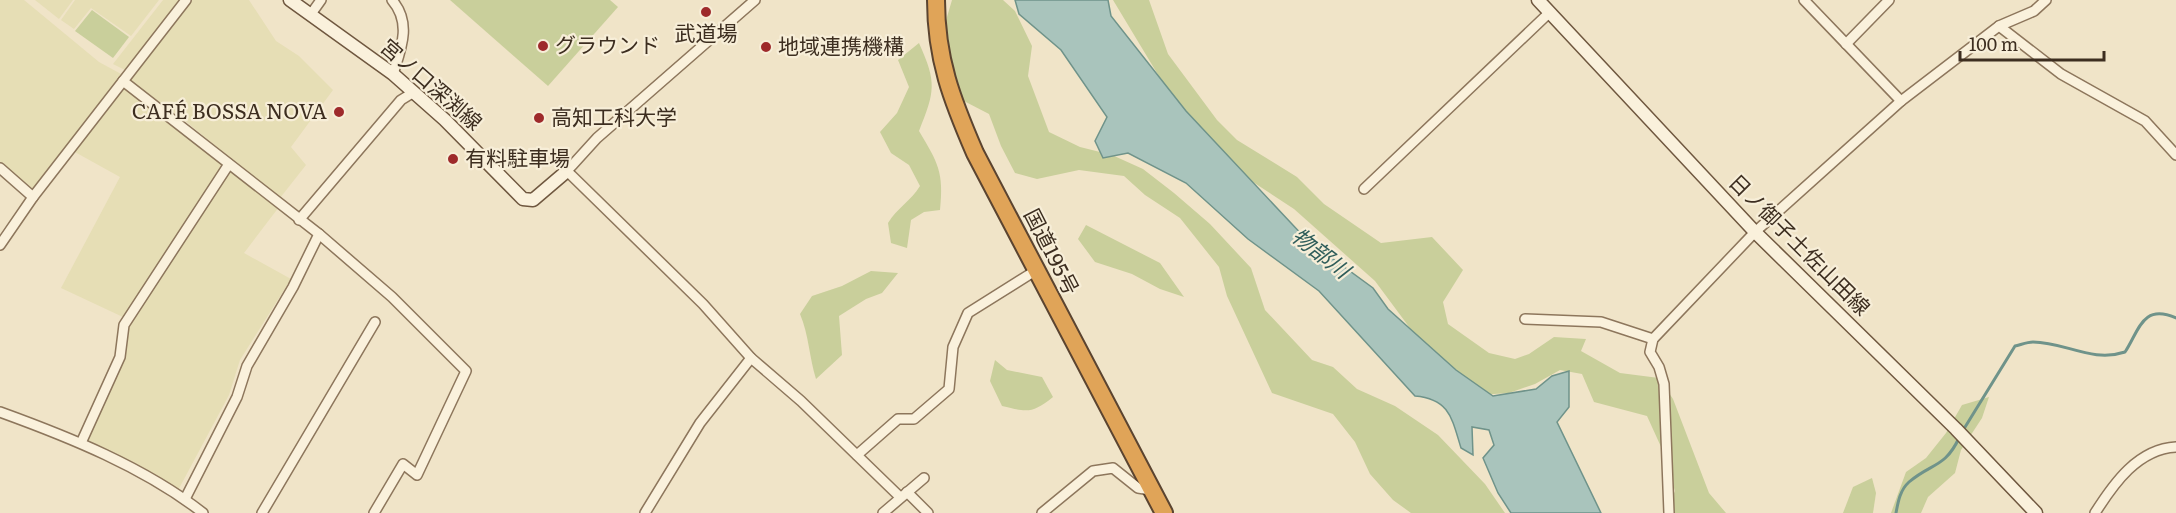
<svg xmlns="http://www.w3.org/2000/svg" width="2176" height="513" font-family="Literata,'Noto Sans JP',serif">
<style>
.farmland{fill:#e6deb5}
.green{fill:#c9cf9b}
.water{fill:#a9c4bc;stroke:#6f938a;stroke-width:1.5}
.lines{fill:none;stroke-linecap:round;stroke-linejoin:round}
.stream{stroke:#6f938a;stroke-width:3}
.street-casing{stroke:#8d765c;stroke-width:12}
.secondary-casing{stroke:#6f573f;stroke-width:15}
.highway-casing{stroke:#5b4430;stroke-width:20}
.street{stroke:#faf1dc;stroke-width:9}
.secondary{stroke:#faf1dc;stroke-width:12}
.highway{stroke:#e0a458;stroke-width:16}
.poi-dot{fill:#9e2a2b;stroke:#f7eed8;stroke-width:2}
.labels{text-anchor:middle;stroke-width:4.5;stroke-linejoin:round;paint-order:stroke}
.poi-label{font-size:21px;fill:#3d2e20;stroke:#f7eed8;text-anchor:start}
.street-label{font-size:21px;fill:#3d2e20;stroke:#f7eed8}
.water-label{font-size:22px;font-style:italic;fill:#2f5d5a;stroke:#f7eed8}
</style>
<rect width="100%" height="100%" fill="#f0e4c8"/>
<g class="farmland">
<polygon points="0,0 24,0 99,62 123,75 33,189 0,163"/>
<polygon points="35,0 73,0 59,19"/>
<polygon points="75,0 159,0 131,36 91,8 74,29 61,20"/>
<polygon points="163,0 181,0 127,71 113,64"/>
<polygon points="190,0 249,0 276,41 299,56 333,90 291,147 306,165 280,198 179,116 129,80"/>
<polygon points="124,86 224,165 125,318 61,288 120,177 73,151"/>
<polygon points="230,169 279,207 244,253 291,279 240,360 229,395 175,496 85,442 123,359 129,327 214,188"/>
</g>
<g class="green">
<polygon points="450,0 610,0 618,7 548,86"/>
<polygon points="952,0 1003,0 1015,11 1032,46 1028,76 1049,132 1080,147 1112,155 1143,169 1174,193 1210,224 1251,268 1265,310 1312,360 1333,367 1357,389 1395,406 1438,435 1485,484 1505,513 1411,513 1393,500 1370,474 1355,442 1333,414 1272,393 1227,296 1219,267 1180,218 1145,195 1124,176 1079,170 1037,179 1015,173 1001,146 989,114 960,99 942,34"/>
<polygon points="1113,0 1149,0 1168,54 1217,120 1237,140 1297,177 1324,204 1381,243 1432,237 1463,270 1443,302 1448,324 1489,353 1515,359 1529,354 1554,337 1586,339 1581,351 1620,373 1659,378 1673,399 1709,493 1726,513 1665,513 1675,491 1662,449 1647,416 1594,402 1582,374 1560,370 1535,384 1509,393 1479,395 1421,343 1375,281 1294,209 1224,163 1169,93"/>
<polygon points="92,10 129,37 113,58 75,31"/>
<path d="M919,43C937,83 935,91 919,131C938,163 944,172 940,210L924,212L911,220L907,248L891,243L888,223C897,208 911,201 920,186L909,165L891,153L880,132L897,113L909,87L898,60Z"/>
<polygon points="1086,225 1160,263 1184,297 1160,289 1132,274 1095,262 1078,239"/>
<path d="M871,271L898,273L882,293L866,299L839,316L842,355L816,379C809,357 809,335 800,314L812,296L842,286Z"/>
<path d="M995,360L1007,370L1042,377L1053,397C1032,414 1027,412 1002,406L990,381Z"/>
<polygon points="1989,397 1982,418 1961,450 1955,473 1928,497 1921,513 1891,513 1906,472 1926,458 1946,433 1962,405"/>
<polygon points="1872,478 1876,493 1873,513 1843,513 1853,487"/>
</g>
<path class="water" d="M1015,0H1108L1111,16L1186,111L1306,239L1373,288L1388,309L1456,370L1493,396L1536,389L1552,376L1569,371V407L1557,422L1601,513H1511L1498,493L1483,458L1494,445L1489,430L1472,427L1473,455L1461,448C1452,419 1450,399 1415,396L1319,291L1248,239L1186,183L1128,153L1103,158L1095,141L1107,117L1061,50L1019,14Z"/>
<g class="lines">
<g class="stream">
<path d="M1962,432L2015,346C2020,345 2027,342 2033,342C2065,342 2092,363 2125,352C2139,331 2142,303 2176,318"/>
<path d="M1896,513C1898,502 1900,490 1909,482C1931,463 1945,468 1959,438"/>
</g>
<defs>
<g id="street">
<path d="M392,0C412,23 401,49 393,74"/>
<polyline points="755,0 597,138 567,171 703,304 751,358 801,401 900,497"/>
<polyline points="1804,0 1901,101"/>
<polyline points="311,14 321,0"/>
<polyline points="1999,26 2061,74 2145,121 2176,155"/>
<polyline points="1846,44 1889,0"/>
<polyline points="123,81 319,234 392,297 466,371 417,475 403,464 374,513"/>
<polyline points="0,168 33,197"/>
<polyline points="1364,189 1550,12"/>
<polyline points="299,220 401,100 414,92"/>
<polyline points="0,245 33,197 186,0"/>
<polyline points="1525,319 1601,322 1653,339"/>
<path d="M0,412C69,437 144,467 203,513"/>
<polyline points="81,443 120,357 124,325 229,164"/>
<polyline points="857,455 898,419 914,419 949,389 953,347 968,313 1035,271"/>
<polyline points="907,492 928,513"/>
<polyline points="185,499 237,397 247,366 293,287 319,234"/>
<polyline points="262,513 375,322"/>
<polyline points="645,513 700,423 751,358"/>
<polyline points="883,513 924,478"/>
<polyline points="1042,513 1093,471 1113,468 1138,488 1151,490"/>
<polyline points="1669,513 1664,384 1659,367 1650,352 1653,339 1755,232 1901,101 1999,26 2034,11 2046,0"/>
<path d="M2095,513C2114,483 2138,449 2176,447"/>
</g>
<g id="secondary">
<polyline points="290,0 393,74 445,120 523,199 533,200 567,171"/>
<polyline points="1538,0 1755,232 1956,429 2036,513"/>
</g>
<path id="highway" d="M936,0C936,59 952,100 975,153L1164,513"/>
</defs>
<use href="#street" class="street-casing"/>
<use href="#secondary" class="secondary-casing"/>
<use href="#highway" class="highway-casing"/>
<use href="#street" class="street"/>
<use href="#secondary" class="secondary"/>
<use href="#highway" class="highway"/>
</g>
<g class="poi-dot">
<circle cx="706" cy="12" r="6"/>
<circle cx="543" cy="46" r="6"/>
<circle cx="766" cy="47" r="6"/>
<circle cx="339" cy="112" r="6"/>
<circle cx="539" cy="118" r="6"/>
<circle cx="453" cy="159" r="6"/>
</g>
<g class="labels">
<g class="poi-label">
<text x="706" y="41" text-anchor="middle">武道場</text>
<text x="555" y="53">グラウンド</text>
<text x="778" y="54">地域連携機構</text>
<text x="327" y="119" text-anchor="end">CAFÉ BOSSA NOVA</text>
<text x="551" y="125">高知工科大学</text>
<text x="465" y="166">有料駐車場</text>
</g>
<g class="street-label">
<text transform="translate(431 85) rotate(41)" y="7">宮ノ口深渕線</text>
<text transform="translate(1799 245) rotate(45)" y="7">日ノ御子土佐山田線</text>
<text transform="translate(1051 252) rotate(63)" y="7">国道195号</text>
</g>
<g class="water-label">
<text transform="translate(1321 253) rotate(38)" y="8">物部川</text>
</g>
</g>
<path d="M1960 51v9h144v-9" fill="none" stroke="#3d2e20" stroke-width="3"/>
<text x="1969" y="51" font-size="18" fill="#3d2e20" stroke="#f7eed8" stroke-width="4.5" paint-order="stroke">100 m</text>
</svg>
